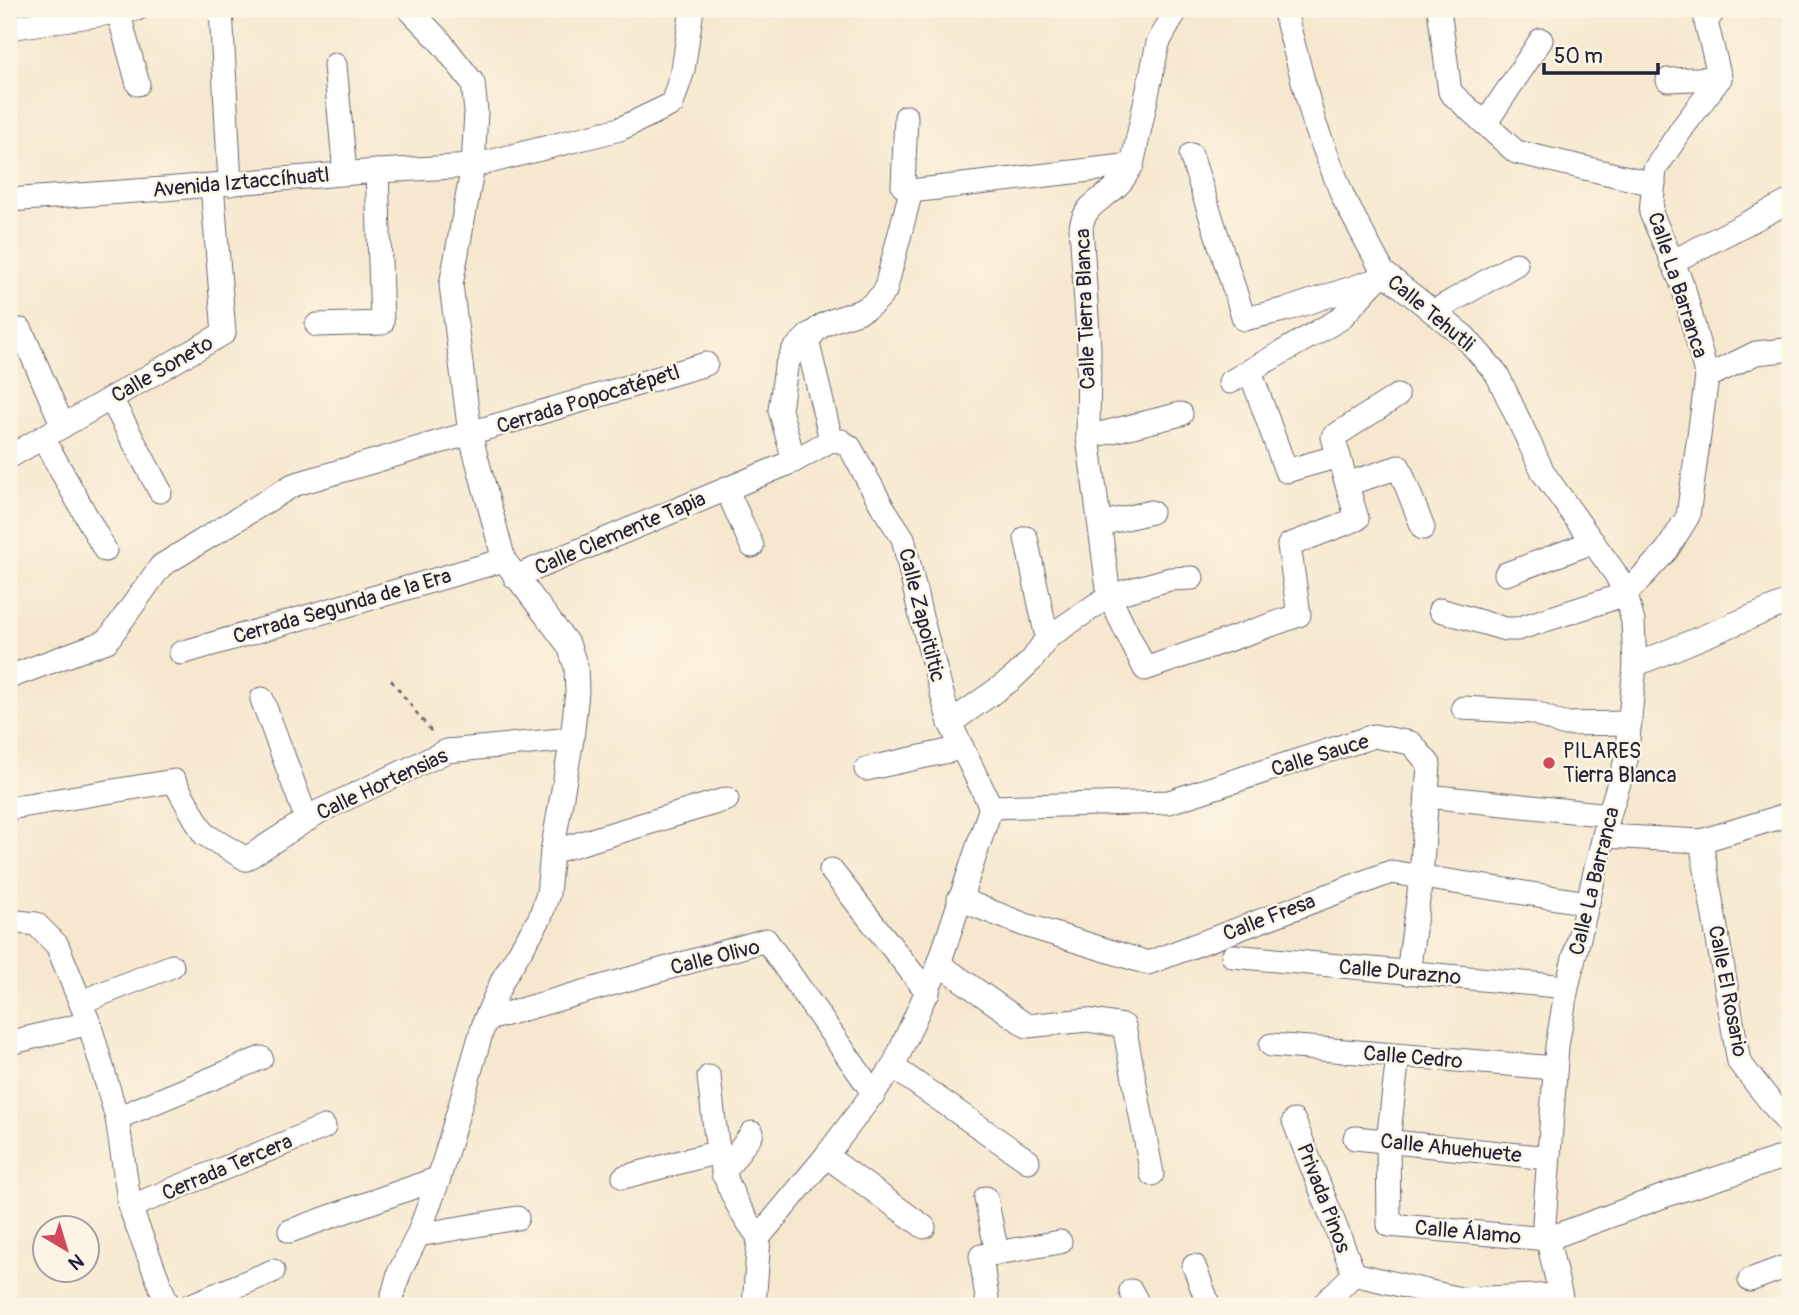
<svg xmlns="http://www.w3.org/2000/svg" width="1799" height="1315" font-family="Pangolin,sans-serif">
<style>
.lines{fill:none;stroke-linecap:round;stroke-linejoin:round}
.minor-casing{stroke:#6c676f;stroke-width:25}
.path{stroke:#6c676f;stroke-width:2.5;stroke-dasharray:5 5;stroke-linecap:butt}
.minor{stroke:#fff;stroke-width:23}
.poi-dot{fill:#d1495b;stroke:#fcf5e5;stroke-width:2.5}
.labels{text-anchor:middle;stroke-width:5;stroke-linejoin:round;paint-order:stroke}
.street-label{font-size:21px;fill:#22223b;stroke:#fcf5e5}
.poi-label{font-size:21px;fill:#22223b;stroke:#fcf5e5;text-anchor:start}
</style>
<rect width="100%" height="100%" fill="#fcf5e5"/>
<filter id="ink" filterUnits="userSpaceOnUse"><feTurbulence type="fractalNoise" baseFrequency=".0143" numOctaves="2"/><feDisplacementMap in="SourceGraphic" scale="14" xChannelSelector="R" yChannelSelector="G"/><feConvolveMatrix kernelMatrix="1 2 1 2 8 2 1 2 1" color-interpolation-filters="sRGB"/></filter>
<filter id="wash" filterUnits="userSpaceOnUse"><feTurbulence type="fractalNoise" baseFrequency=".00686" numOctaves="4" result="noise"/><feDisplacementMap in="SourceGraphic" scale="28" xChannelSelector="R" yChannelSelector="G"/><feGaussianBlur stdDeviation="1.57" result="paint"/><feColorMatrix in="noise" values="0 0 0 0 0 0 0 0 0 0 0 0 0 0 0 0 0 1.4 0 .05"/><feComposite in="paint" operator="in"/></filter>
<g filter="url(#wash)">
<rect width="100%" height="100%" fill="#f6e8cf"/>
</g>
<g filter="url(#ink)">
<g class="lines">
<defs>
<g id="minor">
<polyline points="221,9 230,184"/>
<path d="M1177,9L1158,43L1132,165C1128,171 1124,179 1119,184C1104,200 1085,203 1081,227L1089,348L1088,437L1109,596L1145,669L1299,615L1289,545L1357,519L1333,437L1397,396"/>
<polyline points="1284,9 1314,122 1343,197 1383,272 1465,337 1497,374 1544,474 1615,573 1626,594 1633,622 1635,665 1626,760 1609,815 1567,987 1557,1046 1544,1223 1563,1306"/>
<polyline points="1439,9 1450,92 1516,152 1654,184"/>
<polyline points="118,11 138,84"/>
<polyline points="9,28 137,9"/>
<polyline points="335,65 345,173"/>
<polyline points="1668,80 1720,78"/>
<polyline points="906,117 903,186 911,191 1132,165"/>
<polyline points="1485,124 1541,40"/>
<polyline points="1191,155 1244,319 1288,309 1376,280"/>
<polyline points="9,200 164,189 377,171 473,166 620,129 672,104 683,70 692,9"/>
<polyline points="1672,262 1790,201"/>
<polyline points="1433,312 1516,264"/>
<polyline points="317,325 382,323 377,171"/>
<polyline points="21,330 63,426"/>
<polyline points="1250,371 1286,471 1339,456"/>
<polyline points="1707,377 1756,353 1785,350"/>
<polyline points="1230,382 1340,319 1374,282"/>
<polyline points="111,399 160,491"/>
<polyline points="1088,437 1181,414"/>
<polyline points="43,438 105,550"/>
<path d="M831,440L808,344C815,320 843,319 863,310C873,305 879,299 885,291L911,191"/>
<polyline points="9,457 224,333 212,185"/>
<polyline points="794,461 831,440 841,441 850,447 882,506 903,538 921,617 950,723 991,807"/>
<polyline points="1347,484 1399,467 1423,528"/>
<polyline points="726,488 752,546"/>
<polyline points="1100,524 1151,512"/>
<polyline points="1026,538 1047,638"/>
<polyline points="1506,574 1593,542"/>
<polyline points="515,577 794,461 780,410 786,367 793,351 810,334"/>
<polyline points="1440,610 1505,629 1517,629 1626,594 1667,550 1688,516 1707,377 1683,286 1651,213 1655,169 1683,127 1720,78 1706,22 1715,9"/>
<polyline points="181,653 504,560"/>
<polyline points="1635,665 1790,601"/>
<polyline points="9,677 107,641 161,566 293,485 706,364"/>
<polyline points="262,699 307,820"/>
<polyline points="1463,708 1533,712 1562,724 1630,723"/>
<polyline points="950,723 1012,679 1032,660 1047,638 1109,596 1170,579 1192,578"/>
<polyline points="866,769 962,748"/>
<polyline points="1427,796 1609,815"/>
<polyline points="991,807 1169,802 1374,736 1411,743 1429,764 1421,878 1408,973"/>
<polyline points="9,808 174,781 204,834 246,859 320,811 447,751 572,739"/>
<polyline points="1604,836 1701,841 1790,814"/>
<polyline points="1701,841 1739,1062 1790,1126"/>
<polyline points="552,852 727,799"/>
<polyline points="831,870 928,993"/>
<polyline points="959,899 1025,925 1148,963 1391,872 1588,903"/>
<polyline points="9,921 36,924 57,945 89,1023 117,1118 130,1207 168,1306"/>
<polyline points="1233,956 1567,987"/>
<polyline points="939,964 1027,1026 1087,1020 1124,1026 1152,1174"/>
<polyline points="81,1002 172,966"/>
<polyline points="485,1020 766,940 874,1094"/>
<polyline points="9,1043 89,1023"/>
<polyline points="1271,1045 1555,1068"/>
<polyline points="1398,1056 1388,1141 1389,1225 1547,1239 1672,1193 1790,1155"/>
<polyline points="893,1067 1028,1161"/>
<path d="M709,1077C717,1143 716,1182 759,1237"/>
<polyline points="117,1118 261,1058"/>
<polyline points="1294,1121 1354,1274"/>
<polyline points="1355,1138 1548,1158"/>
<polyline points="826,1156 924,1227"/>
<polyline points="723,1174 752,1133"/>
<polyline points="624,1177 718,1152"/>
<polyline points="986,1198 997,1253 1060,1242"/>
<polyline points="130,1207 324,1127"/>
<polyline points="290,1231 439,1178"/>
<polyline points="418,1235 517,1218"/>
<polyline points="1194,1266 1209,1306"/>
<polyline points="1354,1274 1460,1299 1560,1295"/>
<polyline points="1750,1280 1790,1265"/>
<polyline points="1131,1291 1139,1306"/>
<polyline points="189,1306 273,1271"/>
<polyline points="390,1306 399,1273 418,1235 439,1178 485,1020 503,979 540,918 548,894 552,852 572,739 577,692 576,667 569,646 504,560 470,434 451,285 473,166 476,112 473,83 440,41 409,9"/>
<polyline points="754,1306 759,1237 826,1156 893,1067 939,964 991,807"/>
<polyline points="988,1306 981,1256 997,1253"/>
<polyline points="1322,1306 1354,1274"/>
</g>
</defs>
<use href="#minor" class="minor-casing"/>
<polyline class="path" points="391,680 434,735"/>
<use href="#minor" class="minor"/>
</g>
</g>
<circle class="poi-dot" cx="1549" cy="763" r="7"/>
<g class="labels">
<g class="street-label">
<text transform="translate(241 182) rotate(-5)" y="7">Avenida Iztaccíhuatl</text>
<text transform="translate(1678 285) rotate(72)" y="7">Calle La Barranca</text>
<text transform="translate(1085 309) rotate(-92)" y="7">Calle Tierra Blanca</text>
<text transform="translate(1431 313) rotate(40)" y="7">Calle Tehutli</text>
<text transform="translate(162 369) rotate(-30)" y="7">Calle Soneto</text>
<text transform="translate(588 399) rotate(-17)" y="7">Cerrada Popocatépetl</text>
<text transform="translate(620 533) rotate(-23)" y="7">Calle Clemente Tapia</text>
<text transform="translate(342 606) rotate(-16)" y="7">Cerrada Segunda de la Era</text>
<text transform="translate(922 615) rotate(76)" y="7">Calle Zapoitiltic</text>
<text transform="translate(1320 755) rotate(-17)" y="7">Calle Sauce</text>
<text transform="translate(382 784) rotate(-25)" y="7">Calle Hortensias</text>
<text transform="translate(1594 881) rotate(-76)" y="7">Calle La Barranca</text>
<text transform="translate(1269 917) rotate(-21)" y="7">Calle Fresa</text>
<text transform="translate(715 957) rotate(-14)" y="7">Calle Olivo</text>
<text transform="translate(1400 972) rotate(5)" y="7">Calle Durazno</text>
<text transform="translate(1728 991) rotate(79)" y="7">Calle El Rosario</text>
<text transform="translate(1413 1057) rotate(5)" y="7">Calle Cedro</text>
<text transform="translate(1451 1148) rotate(6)" y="7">Calle Ahuehuete</text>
<text transform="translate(227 1167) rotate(-23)" y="7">Cerrada Tercera</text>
<text transform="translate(1324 1198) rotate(69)" y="7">Privada Pinos</text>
<text transform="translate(1468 1232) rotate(5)" y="7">Calle Álamo</text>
</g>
<g class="poi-label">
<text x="1563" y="758">PILARES<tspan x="1563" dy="24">Tierra Blanca</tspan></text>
</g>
</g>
<rect width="1799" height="1315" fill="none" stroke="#fcf5e5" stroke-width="35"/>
<g transform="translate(66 1249) rotate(142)"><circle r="33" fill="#fcf5e5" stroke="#a5a1a1" stroke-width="2"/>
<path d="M0-5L12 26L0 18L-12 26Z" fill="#d1495b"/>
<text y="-10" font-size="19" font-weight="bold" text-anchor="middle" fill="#22223b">N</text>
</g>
<path d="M1544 63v10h114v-10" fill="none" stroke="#22223b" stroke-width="3.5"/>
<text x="1554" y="63" font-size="21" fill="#22223b" stroke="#fcf5e5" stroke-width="5" paint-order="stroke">50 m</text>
</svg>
